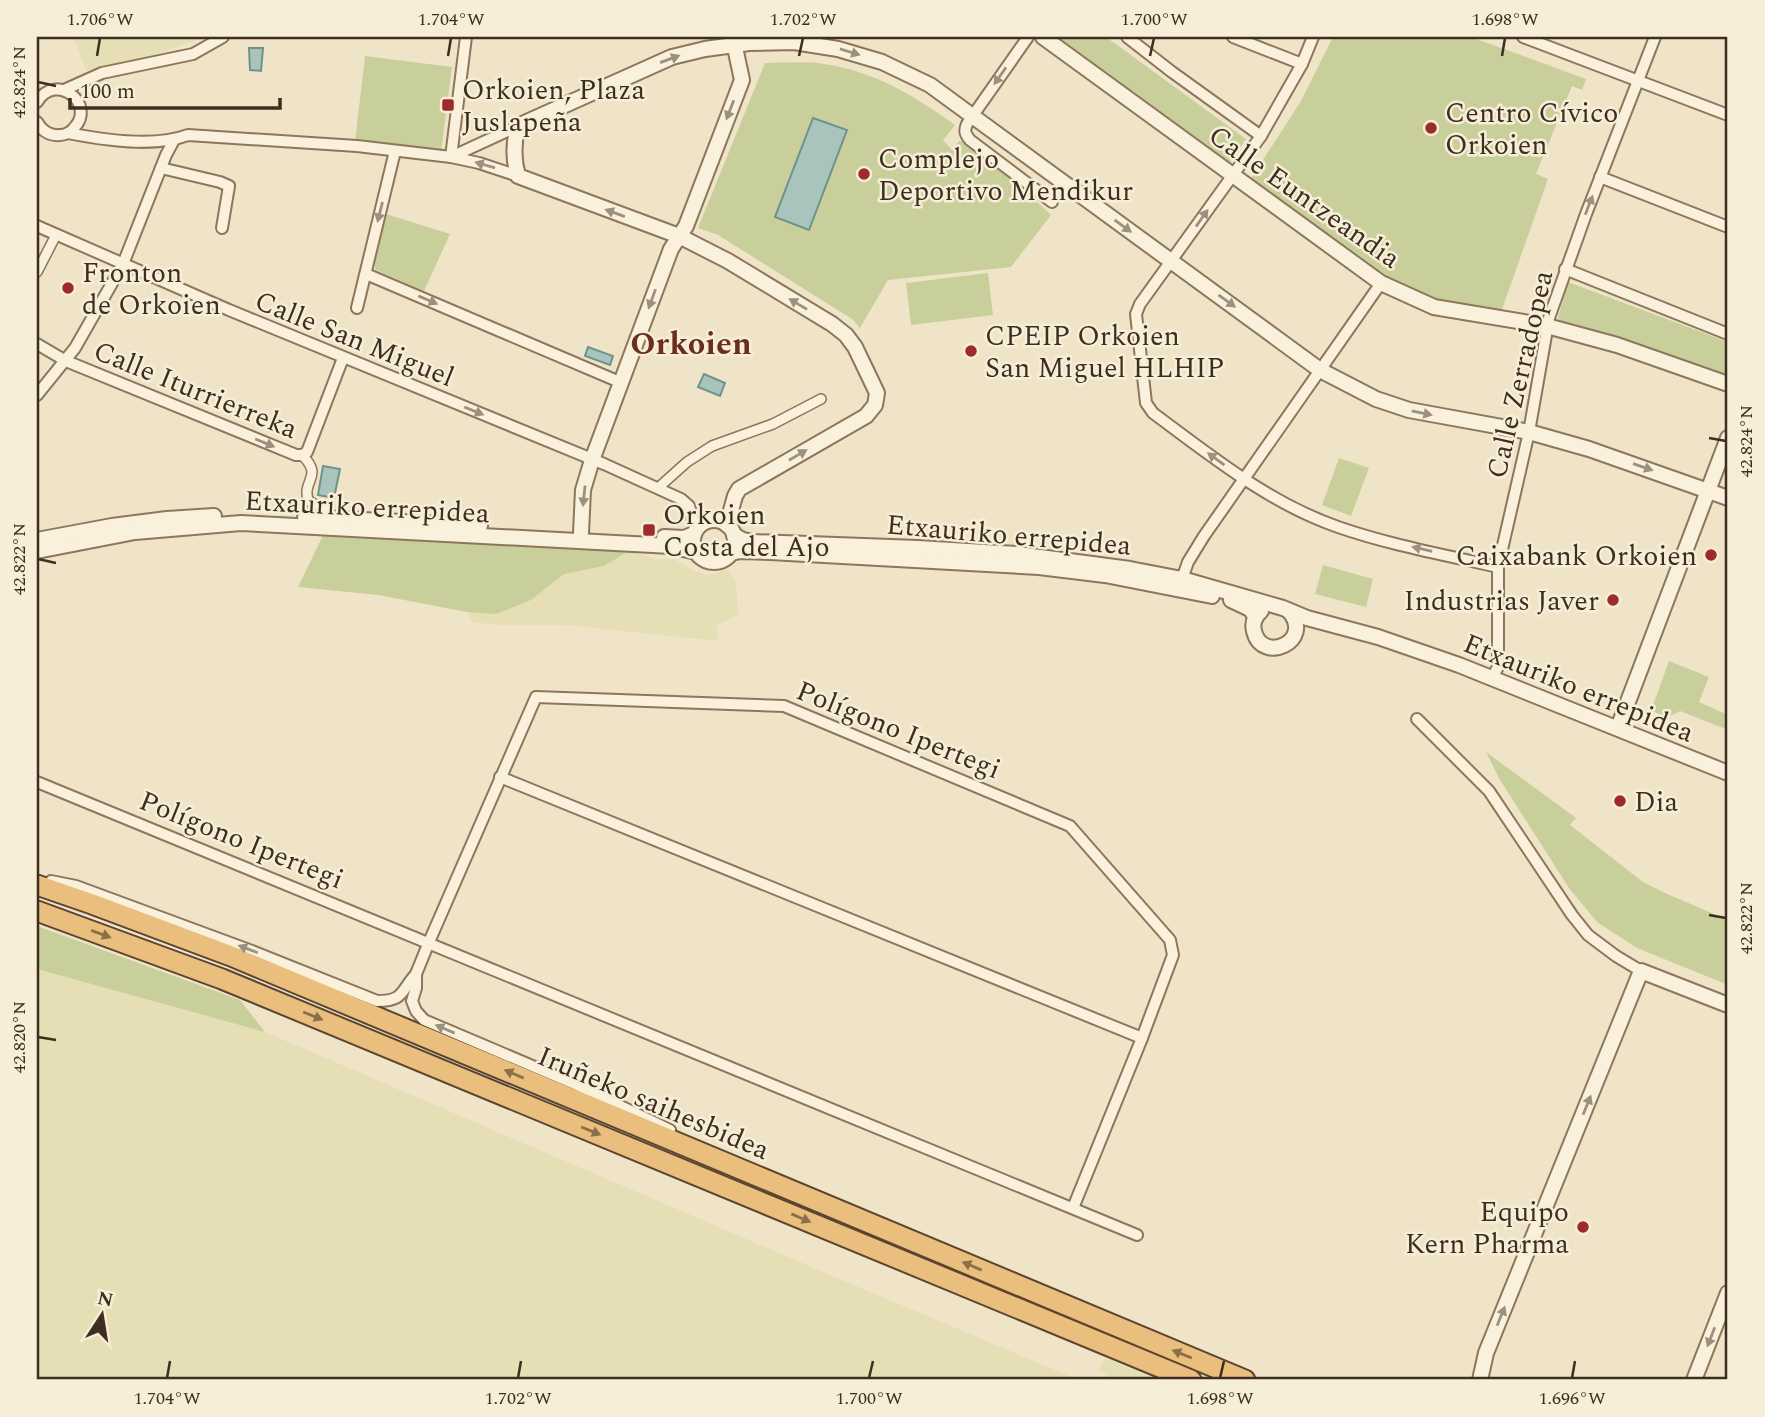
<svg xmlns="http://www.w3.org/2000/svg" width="1765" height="1417" font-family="Spectral,serif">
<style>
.farmland{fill:#e6deb5}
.green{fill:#c9cf9b}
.water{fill:#a9c4bc;stroke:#6f938a;stroke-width:2}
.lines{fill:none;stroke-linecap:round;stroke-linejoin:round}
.pedestrian-casing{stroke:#8d765c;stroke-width:12}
.minor-casing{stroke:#8d765c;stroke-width:14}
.tertiary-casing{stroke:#8d765c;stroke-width:18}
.trunk-casing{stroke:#5b4430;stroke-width:23}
.pedestrian{stroke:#faf1dc;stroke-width:9}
.minor{stroke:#faf1dc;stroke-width:10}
.tertiary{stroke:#faf1dc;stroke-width:14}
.trunk{stroke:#eabe7c;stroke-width:19}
.oneway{fill:#9c907e}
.oneway2{fill:#8b6f49}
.ticks{fill:none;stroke:#3d2e20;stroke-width:2.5}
.poi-dot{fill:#9e2a2b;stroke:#f7eed8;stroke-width:2.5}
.labels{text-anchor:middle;stroke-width:5;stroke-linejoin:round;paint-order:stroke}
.poi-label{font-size:28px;fill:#3d2e20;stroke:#f7eed8;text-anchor:start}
.street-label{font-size:28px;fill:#3d2e20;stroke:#f7eed8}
.quarter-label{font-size:32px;font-weight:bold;fill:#6b2e1e;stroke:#f7eed8}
.neatline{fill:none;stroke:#3d2e20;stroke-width:2.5}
.ticks-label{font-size:18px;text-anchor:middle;fill:#3d2e20}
</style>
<rect width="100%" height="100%" fill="#f0e4c8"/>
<g class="farmland">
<polygon points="37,37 206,37 134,62 87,71 73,37 37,39"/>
<polygon points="629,551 656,559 674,559 694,571 709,575 727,570 736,581 738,615 716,626 718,641 566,625 496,625 473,622 467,612 496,614 531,600 564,574 604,566"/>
<polygon points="37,969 265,1032 856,1286 1079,1380 37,1380"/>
<polygon points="1105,1358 1141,1373 1158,1380 1116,1380 1098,1370"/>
</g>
<g class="green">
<polygon points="1056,37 1106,37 1246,139 1230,162"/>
<polygon points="1333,37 1471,37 1586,79 1582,90 1572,86 1536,174 1548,179 1499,318 1434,307 1381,283 1246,186 1301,101"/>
<polygon points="365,56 452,67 441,152 355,142"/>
<path d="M765,63C784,63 805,61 824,64C874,71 915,96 955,125L943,140L952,150L959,141H964L1040,197L1037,202L1051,215L1011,267L888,280L860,328L852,319L718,235L698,228Z"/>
<polygon points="386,214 450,234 424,291 376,270 374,264"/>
<polygon points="988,273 993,315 911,325 906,283"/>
<polygon points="1568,282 1728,342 1728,379 1649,349 1561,324 1558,318"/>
<polygon points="1339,458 1369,468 1351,516 1322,505"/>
<polygon points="325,531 407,538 629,551 604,566 564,574 531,600 496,614 467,612 378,595 298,587"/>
<polygon points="1323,565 1373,579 1366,607 1315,594"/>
<path d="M1669,661L1709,677L1699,702L1728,715V730L1680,711C1669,717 1664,719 1654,711L1653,705Z"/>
<polygon points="1486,752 1576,818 1570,825 1643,882 1665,893 1728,920 1728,985 1637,948 1597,922 1569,888 1500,780"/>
<polygon points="37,926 240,1000 265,1032 37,969"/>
</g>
<g class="water">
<polygon points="249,48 263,48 261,71 250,70"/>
<polygon points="813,118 847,130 809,230 775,217"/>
<polygon points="588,347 613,356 610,365 585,356"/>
<polygon points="704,374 725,383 720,396 698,387"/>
<polygon points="323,466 340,469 334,498 318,495"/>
</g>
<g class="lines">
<defs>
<g id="pedestrian">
<polyline points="37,272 56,235"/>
<path d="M302,455C324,477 302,479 308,500L315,505L322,506L325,509V517"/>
<polyline points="658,488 687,462 712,446 773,424 821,399"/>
</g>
<g id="minor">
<path d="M1028,37L967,124C964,131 965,134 970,140L1052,202"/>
<polyline points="1127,37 1172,72 1261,136"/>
<polyline points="1233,37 1302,64"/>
<path d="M1313,37L1302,64L1261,136L1140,304L1136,314L1146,403L1153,413C1211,456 1269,503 1338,527C1390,545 1445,555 1498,567V667L1492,678"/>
<polyline points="1523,37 1728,115"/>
<polyline points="64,90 102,73 193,54 223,37"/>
<path d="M37,102C56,71 97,104 74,128C71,132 65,135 60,135C50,136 42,131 37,122"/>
<path d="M68,133C103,140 154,148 188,135L357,146L451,157L479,163L518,176"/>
<polyline points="451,157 466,37"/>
<polyline points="451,157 518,126"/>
<polyline points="161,168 220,182 229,186 222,228"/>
<polyline points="1600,177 1728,227"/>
<polyline points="37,226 229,310 604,464 681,499 689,506 696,530"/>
<polyline points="1565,269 1728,334"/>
<polyline points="366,274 622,383"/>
<polyline points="357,308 395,151"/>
<polyline points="37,344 66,361 296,455 302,455 307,452 343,358"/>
<polyline points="37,395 75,348 123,264 166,155 174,140"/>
<polyline points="1498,567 1529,432 1549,318 1586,214 1655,37"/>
<polyline points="1182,579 1188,562 1204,536 1381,283"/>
<polyline points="1417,719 1489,791 1572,915 1588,935 1616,956 1641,971"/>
<polyline points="500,777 1142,1038"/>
<polyline points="37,782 1137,1235"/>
<path d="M51,881L76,886L252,951L377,1001C404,1001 400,992 416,974"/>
<polyline points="670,1130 577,1085 424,1020 416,1011 412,1001 416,988 416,974 429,942 536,697 784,706 1070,826 1170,940 1173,955 1142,1038 1073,1208"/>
</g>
<g id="tertiary">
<polyline points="1043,37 1381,283 1434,307 1547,326 1617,345 1728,384"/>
<polyline points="305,517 480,526"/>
<circle cx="714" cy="541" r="21"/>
<path d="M727,525L735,496L739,489L866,416L875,405L877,393L855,347L846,335L832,324L728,261L679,236L518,176C513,159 513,144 518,126L672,57L705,49L749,43L794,42L838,49L882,62L930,85L1320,370L1376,399L1409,410L1529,432L1589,449L1728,498"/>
<polyline points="581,533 583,490 592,460 671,249 686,226 742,80 733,38"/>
<polyline points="734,535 743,540 753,542 918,548 1017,554 1130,569 1182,579 1283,608 1307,618 1378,637 1459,665 1728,773"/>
<polyline points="664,537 684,538 694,534"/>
<polyline points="37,540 112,526 167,519 214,516"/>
<polyline points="37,551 135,532 241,523 671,546 696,552"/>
<polyline points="731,553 740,551 770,552 1039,567 1105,575 1212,596"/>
<polyline points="1231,600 1250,609 1256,617"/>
<path d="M1261,611C1255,616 1252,623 1254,631C1262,665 1315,641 1289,611"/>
<polyline points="1618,728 1728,438"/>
<polyline points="1480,1380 1486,1353 1641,971 1728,1005"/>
<polyline points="1694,1380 1728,1293"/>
</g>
<g id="trunk">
<polyline points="37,885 92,904 231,956 1245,1380"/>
<polyline points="37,911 222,979 1191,1380"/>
</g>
</defs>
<use href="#pedestrian" class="pedestrian-casing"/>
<use href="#minor" class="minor-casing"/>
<use href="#tertiary" class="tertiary-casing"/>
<use href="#trunk" class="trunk-casing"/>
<use href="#pedestrian" class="pedestrian"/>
<use href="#minor" class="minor"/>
<use href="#tertiary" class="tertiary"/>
<use href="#trunk" class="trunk"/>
</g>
<defs><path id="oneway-solid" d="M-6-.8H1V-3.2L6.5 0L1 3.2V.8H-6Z" transform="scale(1.75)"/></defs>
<g class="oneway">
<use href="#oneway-solid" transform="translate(850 52) rotate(17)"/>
<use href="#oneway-solid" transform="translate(670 59) rotate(-20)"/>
<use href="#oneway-solid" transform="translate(1000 76) rotate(125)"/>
<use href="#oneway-solid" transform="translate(730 110) rotate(111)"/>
<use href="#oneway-solid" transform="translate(485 165) rotate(-164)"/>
<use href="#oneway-solid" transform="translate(1589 205) rotate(-69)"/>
<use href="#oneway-solid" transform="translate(380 212) rotate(104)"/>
<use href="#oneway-solid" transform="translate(615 213) rotate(-160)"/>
<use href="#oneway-solid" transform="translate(1202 218) rotate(-55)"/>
<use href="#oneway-solid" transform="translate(1123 226) rotate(36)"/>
<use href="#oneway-solid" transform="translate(652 299) rotate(110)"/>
<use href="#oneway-solid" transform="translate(428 300) rotate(23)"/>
<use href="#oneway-solid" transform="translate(1227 301) rotate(36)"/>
<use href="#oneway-solid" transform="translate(798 304) rotate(-149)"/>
<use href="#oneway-solid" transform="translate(474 411) rotate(22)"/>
<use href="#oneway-solid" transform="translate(1422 413) rotate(12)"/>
<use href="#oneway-solid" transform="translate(265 443) rotate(22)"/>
<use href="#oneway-solid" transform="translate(798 455) rotate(-30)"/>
<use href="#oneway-solid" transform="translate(1216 459) rotate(-144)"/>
<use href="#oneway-solid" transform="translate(1643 467) rotate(19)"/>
<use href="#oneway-solid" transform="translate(584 496) rotate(96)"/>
<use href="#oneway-solid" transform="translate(1422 549) rotate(-167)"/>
<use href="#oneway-solid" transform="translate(248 949) rotate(-159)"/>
<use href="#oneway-solid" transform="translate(445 1029) rotate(-157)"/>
<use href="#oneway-solid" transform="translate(1587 1105) rotate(-68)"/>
<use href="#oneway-solid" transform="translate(1501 1316) rotate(-68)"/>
<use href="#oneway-solid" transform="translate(1711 1337) rotate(111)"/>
</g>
<g class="oneway2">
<use href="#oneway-solid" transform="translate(101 934) rotate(20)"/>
<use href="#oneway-solid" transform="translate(313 1016) rotate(22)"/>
<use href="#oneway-solid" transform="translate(514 1074) rotate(-157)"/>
<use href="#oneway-solid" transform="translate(591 1131) rotate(22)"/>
<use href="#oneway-solid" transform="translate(801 1218) rotate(23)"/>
<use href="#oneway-solid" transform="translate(972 1266) rotate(-157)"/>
<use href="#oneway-solid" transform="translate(1182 1354) rotate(-158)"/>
</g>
<path class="ticks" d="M97,56L100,38M448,56L451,38M799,56L803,38M1150,56L1154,38M1502,56L1505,38M38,82L56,86M1709,438L1726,441M38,559L56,563M1709,915L1726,918M38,1037L56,1040M167,1378L170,1361M518,1378L521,1361M869,1378L873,1361M1220,1378L1224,1361M1572,1378L1575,1361"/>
<g class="poi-dot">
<rect x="441" y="98" width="14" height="14" rx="3.5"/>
<circle cx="1431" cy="128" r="7"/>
<circle cx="864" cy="174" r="7"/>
<circle cx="68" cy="288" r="7"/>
<circle cx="971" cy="351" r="7"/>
<rect x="642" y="523" width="14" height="14" rx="3.5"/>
<circle cx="1711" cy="555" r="7"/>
<circle cx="1613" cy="600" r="7"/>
<circle cx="1620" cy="801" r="7"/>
<circle cx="1583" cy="1227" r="7"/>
</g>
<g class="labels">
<g class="poi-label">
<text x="462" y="99">Orkoien, Plaza<tspan x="462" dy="32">Juslapeña</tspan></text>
<text x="1445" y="122">Centro Cívico<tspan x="1445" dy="32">Orkoien</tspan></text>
<text x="878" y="168">Complejo<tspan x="878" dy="32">Deportivo Mendikur</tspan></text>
<text x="82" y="282">Fronton<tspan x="82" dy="32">de Orkoien</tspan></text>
<text x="985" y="345">CPEIP Orkoien<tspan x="985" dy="32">San Miguel HLHIP</tspan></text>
<text x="663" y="524">Orkoien<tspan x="663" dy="32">Costa del Ajo</tspan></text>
<text x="1697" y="565" text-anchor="end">Caixabank Orkoien</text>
<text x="1599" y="610" text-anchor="end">Industrias Javer</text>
<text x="1634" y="811">Dia</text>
<text x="1569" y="1221" text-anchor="end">Equipo<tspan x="1569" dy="32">Kern Pharma</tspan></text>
</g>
<g class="street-label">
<text transform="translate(1305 196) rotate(35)" y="10">Calle Euntzeandia</text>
<text transform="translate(355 338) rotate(22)" y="10">Calle San Miguel</text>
<text transform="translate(1519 374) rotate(-77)" y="10">Calle Zerradopea</text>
<text transform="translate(196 389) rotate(22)" y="10">Calle Iturrierreka</text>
<text transform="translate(367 506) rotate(3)" y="10">Etxauriko errepidea</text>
<text transform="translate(1009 534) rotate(5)" y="10">Etxauriko errepidea</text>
<text transform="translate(1579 687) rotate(22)" y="10">Etxauriko errepidea</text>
<text transform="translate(899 729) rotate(22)" y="10">Polígono Ipertegi</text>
<text transform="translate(242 839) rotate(22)" y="10">Polígono Ipertegi</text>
<text transform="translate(654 1102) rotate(23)" y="10">Iruñeko saihesbidea</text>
</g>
<g class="quarter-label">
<text x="691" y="354">Orkoien</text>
</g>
</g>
<rect width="1765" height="1417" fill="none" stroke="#f7eed8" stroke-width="77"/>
<g transform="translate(102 1315) rotate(12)" stroke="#f7eed8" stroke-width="5" paint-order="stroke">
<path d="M0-5L12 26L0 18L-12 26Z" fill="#3d2e20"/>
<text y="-10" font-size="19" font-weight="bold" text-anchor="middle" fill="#3d2e20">N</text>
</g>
<path d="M70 98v10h210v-10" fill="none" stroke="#3d2e20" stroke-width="3.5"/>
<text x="80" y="98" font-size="21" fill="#3d2e20" stroke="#f7eed8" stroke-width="5" paint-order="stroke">100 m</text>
<rect x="38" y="38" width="1688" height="1340" class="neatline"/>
<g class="ticks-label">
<text x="100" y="25">1.706°W</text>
<text x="451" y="25">1.704°W</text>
<text x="803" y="25">1.702°W</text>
<text x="1154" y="25">1.700°W</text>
<text x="1505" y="25">1.698°W</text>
<text transform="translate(19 82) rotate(-90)" y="6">42.824°N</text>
<text transform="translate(1746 441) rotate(-90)" y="6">42.824°N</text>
<text transform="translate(19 559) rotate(-90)" y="6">42.822°N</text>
<text transform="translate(1746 918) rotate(-90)" y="6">42.822°N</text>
<text transform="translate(19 1037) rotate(-90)" y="6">42.820°N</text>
<text x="167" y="1404">1.704°W</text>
<text x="518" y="1404">1.702°W</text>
<text x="869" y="1404">1.700°W</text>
<text x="1220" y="1404">1.698°W</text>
<text x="1572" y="1404">1.696°W</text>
</g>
</svg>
